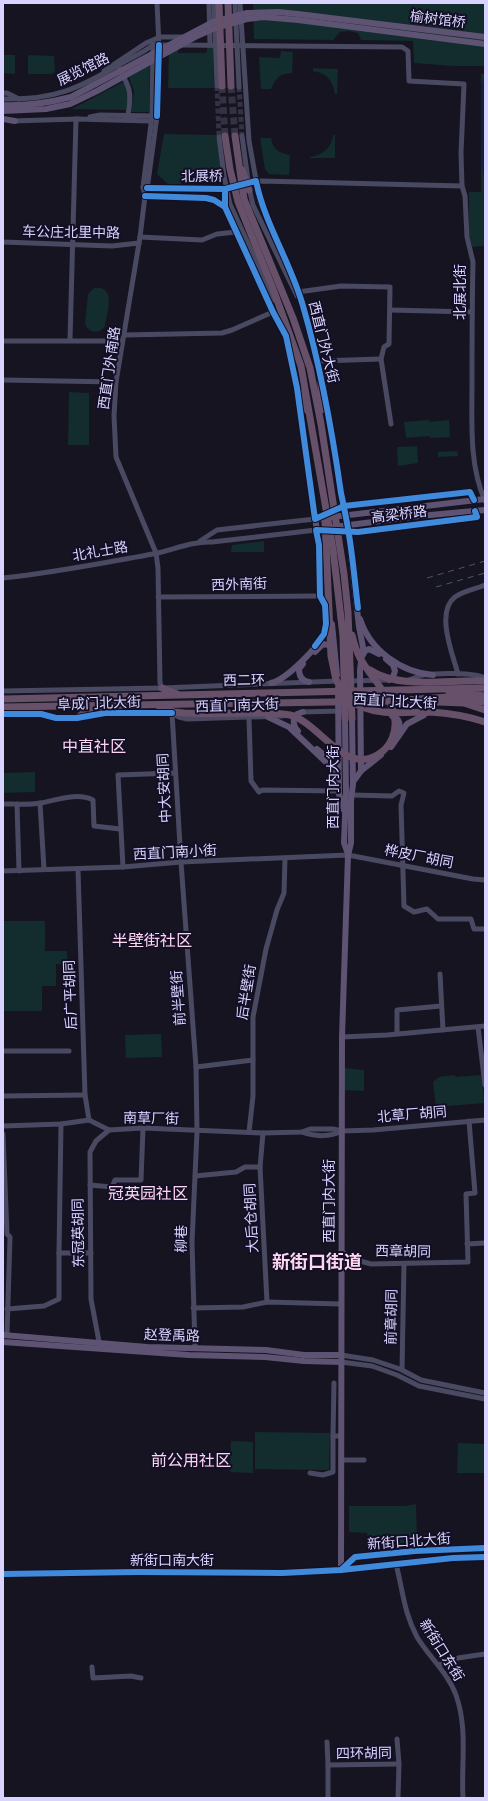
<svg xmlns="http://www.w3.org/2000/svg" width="488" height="1801" font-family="'Fira Sans Condensed','Noto Sans SC',sans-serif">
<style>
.green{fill:#132c2d}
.water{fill:#0d2144}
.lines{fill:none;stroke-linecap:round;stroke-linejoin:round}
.minor-tunnel{stroke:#333142;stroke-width:5;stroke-dasharray:5 2.5;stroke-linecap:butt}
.highway-tunnel{stroke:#333142;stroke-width:7;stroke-dasharray:7 3.5;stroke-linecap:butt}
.minor{stroke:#4a4962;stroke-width:5}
.major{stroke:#5e5373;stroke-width:6}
.highway{stroke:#67516a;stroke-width:7}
.rail{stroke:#43596b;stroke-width:1;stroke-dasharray:6 5;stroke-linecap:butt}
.cycleway-casing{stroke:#130f26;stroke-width:8}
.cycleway{stroke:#408adc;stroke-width:6}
.labels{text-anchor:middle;stroke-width:4;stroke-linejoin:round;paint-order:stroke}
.street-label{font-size:14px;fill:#d9d4ff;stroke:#130f26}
.quarter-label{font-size:16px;fill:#ffd6f0;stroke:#130f26}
.district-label{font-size:18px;font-weight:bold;fill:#ffd6f0;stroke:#130f26}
</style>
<rect width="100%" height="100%" fill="#161421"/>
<g class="green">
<polygon points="253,3 485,3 485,66 453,66 414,63 413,41 361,40 358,33 348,31 340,32 333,40 254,39"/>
<polygon points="207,47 213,47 214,88 168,88 169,49 178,49 178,53 205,53 207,52"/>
<path d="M281,51L293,52L292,73C279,74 277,77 271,89H261L259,57L280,58Z"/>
<polygon points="3,55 15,55 15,74 3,73"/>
<polygon points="28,55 54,56 55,72 52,74 28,74"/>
<polygon points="150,65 149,112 131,112 134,91 129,77"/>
<path d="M313,68L338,69L337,94H335C333,80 326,73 313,71Z"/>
<polygon points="485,73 485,246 472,247 469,233 469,192 481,192 481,74"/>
<path d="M123,82C130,90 128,100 126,110L72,109Z"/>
<polygon points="164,134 216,135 224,180 216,182 212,178 181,178 181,184 168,184 157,174"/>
<path d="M333,135H335V158H310V157C322,155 332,148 333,135Z"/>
<path d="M260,138H271C273,149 279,153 290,155L289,175L269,174L265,169Z"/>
<path d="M94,288C117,285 107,313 105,326C99,335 89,333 85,324L88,294Z"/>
<polygon points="69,392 89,393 89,445 68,445"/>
<polygon points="429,420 429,422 449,420 450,437 430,438 430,436 406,438 404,422"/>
<polygon points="417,446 418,463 398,466 397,447"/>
<polygon points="457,451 458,456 438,457 438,452"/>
<polygon points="264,541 264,552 231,552 232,545"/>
<polygon points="35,772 35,792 3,793 3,773"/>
<polygon points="3,921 45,921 45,951 67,951 67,964 56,964 56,986 42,986 42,1011 3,1011"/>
<polygon points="161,1034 162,1057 126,1058 125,1035"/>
<polygon points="344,1068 364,1070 364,1091 343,1090"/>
<polygon points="454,1075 456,1077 482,1075 484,1103 436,1107 433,1082 439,1077"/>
<polygon points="255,1432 330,1433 329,1470 255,1469"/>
<polygon points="231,1441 253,1442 253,1473 230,1472"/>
<polygon points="458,1443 485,1444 484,1473 457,1473"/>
<polygon points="416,1504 417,1543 370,1548 367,1533 349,1532 349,1506 405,1506"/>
</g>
<polygon class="water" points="485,77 485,179 482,169 481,97 481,85"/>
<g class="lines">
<g class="minor-tunnel">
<polyline points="217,86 219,137"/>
<polyline points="239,87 242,136"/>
</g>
<g class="highway-tunnel">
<polyline points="222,86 225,136"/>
<polyline points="231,86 235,136"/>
</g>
<g class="minor">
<polyline points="157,3 159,46"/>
<polyline points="209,3 210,45"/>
<polyline points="214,3 217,86"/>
<polyline points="235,3 239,87"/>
<polyline points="240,3 249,141 260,202 298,292 305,315"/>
<polyline points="153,45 170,45"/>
<polyline points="153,45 152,116 143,187 145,196 140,237 116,382 114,416 116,457 156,553 158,568 160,683 162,688"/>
<path d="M180,45L402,47L408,51L409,81L464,84L461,153L462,186L465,196L467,237L473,262C472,302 472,343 472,384C472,422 469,465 485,501"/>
<path d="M119,68C130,88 132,92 128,115"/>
<polyline points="104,71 146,43 160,37 184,37"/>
<polyline points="3,93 7,93 19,99"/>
<path d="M3,99C55,100 78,89 122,63C133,57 145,52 154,44"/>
<polyline points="90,117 100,115 154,116"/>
<polyline points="12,121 78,119"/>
<polyline points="242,136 248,180"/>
<polyline points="219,137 224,176 230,204 274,300"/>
<polyline points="244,184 261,181 462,186"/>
<polyline points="143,187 209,189 225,189 236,186"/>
<polyline points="249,188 253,205 297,296"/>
<polyline points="225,189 225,207 281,327"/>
<polyline points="147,190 157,116 159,54"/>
<polyline points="145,196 206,198 214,200 225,207"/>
<polyline points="140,237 202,240 217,234 236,232"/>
<polyline points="3,242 112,246 139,243"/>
<polyline points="298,292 341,286 390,287 389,344 384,347 381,359 391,424"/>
<polyline points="390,310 472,312"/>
<polyline points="304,312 321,375"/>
<polyline points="282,323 297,388"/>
<polyline points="125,335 222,333 232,330 273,312"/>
<polyline points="70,340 76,119 151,121"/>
<polyline points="3,341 122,341"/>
<polyline points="319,361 381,359"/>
<polyline points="3,380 116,382"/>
<polyline points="200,541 217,530 315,519"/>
<path d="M3,578C53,573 103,563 153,554C173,550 192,541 212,542L316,530"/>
<polyline points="158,597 320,596"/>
<path d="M458,674C453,655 435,612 455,597C463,591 476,589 485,585"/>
<path d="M408,680C413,679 418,676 423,675C436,673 474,672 485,678"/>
<polyline points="348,681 390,680"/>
<polyline points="3,691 162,688 338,681"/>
<polyline points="301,712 341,711"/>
<polyline points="172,713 181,862 196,1067 197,1132 192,1242 195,1348"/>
<polyline points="172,713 179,717 187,719 283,716"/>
<polyline points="3,714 41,714 56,718 77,718 105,713 173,713"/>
<polyline points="249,718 251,781 259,792 262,790 339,791"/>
<polyline points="352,795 392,796 399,791 404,793 401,805 404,906 414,912 427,909 438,919 471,919 474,929 485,929"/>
<polyline points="40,803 44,869"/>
<path d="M3,804C15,804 29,805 41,803C57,800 77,792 93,800L94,826L120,829"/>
<polyline points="17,804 19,871"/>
<polyline points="123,867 118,775 175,773"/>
<polyline points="78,869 85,1095 89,1120"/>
<polyline points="3,871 123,867 181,862 348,855 473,879 485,880"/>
<polyline points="440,974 443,1030"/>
<polyline points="478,1027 485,1085"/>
<polyline points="397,1032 397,1010 441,1006"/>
<polyline points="342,1037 387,1035 485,1026"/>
<polyline points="3,1051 69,1051"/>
<polyline points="196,1067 253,1060"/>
<polyline points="3,1096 85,1095"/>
<polyline points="3,1126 61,1124 89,1120 109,1130 143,1128 263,1133 302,1132 310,1129 333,1129 342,1131 373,1130 485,1120"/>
<polyline points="249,1132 253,1096 253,1017 266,949 277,910 284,893 285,859"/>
<path d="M302,1132C315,1137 330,1137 342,1131"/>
<polyline points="263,1133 260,1167 267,1302"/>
<polyline points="3,1134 7,1234 10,1237 7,1335"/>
<polyline points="195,1176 236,1172 245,1167 260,1167"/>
<polyline points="90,1185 112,1187 115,1180 141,1180 143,1128"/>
<polyline points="467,1244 485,1243"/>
<polyline points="341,1251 353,1259 371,1264 468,1262 466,1194 475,1193 469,1121"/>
<polyline points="59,1253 61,1124"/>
<polyline points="193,1308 243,1307 267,1302 341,1304"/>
<polyline points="7,1309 44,1306 59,1299 59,1253 91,1253"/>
<polyline points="100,1347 91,1299 90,1152 96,1141 109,1130"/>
<polyline points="341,1355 373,1360 400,1369 421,1380 485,1393"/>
<polyline points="341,1362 372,1366 397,1375 419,1386 485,1399"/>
<polyline points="402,1370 404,1264"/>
<polyline points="334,1383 333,1436 341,1436"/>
<polyline points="341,1460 364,1460"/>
<polyline points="310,1473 323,1475 333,1472 333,1436"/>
<path d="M396,1564C403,1591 404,1613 417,1637C429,1657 448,1673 456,1695C468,1729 461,1763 463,1798"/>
<polyline points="438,1665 458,1658 485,1654"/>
<polyline points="92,1667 93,1678 131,1676 141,1678"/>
<polyline points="397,1739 399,1764 398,1798"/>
<polyline points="327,1742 328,1765"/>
<polyline points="328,1798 328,1765 399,1764"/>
</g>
<g class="major">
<path d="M3,105C27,106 48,103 71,97L213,22L247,13L278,12L298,14L485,37"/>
<polyline points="3,111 46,109 70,104 97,91 195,37 215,28 247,19 263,17 298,20 485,44"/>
<polyline points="3,119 15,121"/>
<polyline points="323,384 349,536 359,627 363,647 360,670 361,771"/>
<polyline points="297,391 319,545 320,596"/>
<polyline points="315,519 485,499"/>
<polyline points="334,527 419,516 485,510"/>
<polyline points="320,596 329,608"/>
<path d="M360,619C370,650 400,672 433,675"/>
<polyline points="332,624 337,675"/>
<polyline points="315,652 323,644 334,646"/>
<polyline points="363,655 365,651 369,649 379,654"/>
<polyline points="386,659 393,665 395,671 393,677 389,680"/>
<path d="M303,664L299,669C299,676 302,681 309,682"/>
<path d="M271,683C286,680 320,646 325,631C327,626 326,621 326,616"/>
<polyline points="338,688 339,794 344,810"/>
<path d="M392,716C401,719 401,725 397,734"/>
<polyline points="268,717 289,727 332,768 339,777"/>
<polyline points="345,719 346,791 344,843 348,854"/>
<path d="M298,731C293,726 292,719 297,714L303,712"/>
<polyline points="391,747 407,724 424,715"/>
<polyline points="317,749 323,754 330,755 338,746"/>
<polyline points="353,782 361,771 381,755"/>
<polyline points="3,1335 147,1347 266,1350 304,1355 341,1355"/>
<polyline points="3,1342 189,1355 265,1357 304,1361 341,1362"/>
<polyline points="341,1570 342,1037 348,855 351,843 351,801 353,784 352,719"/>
<polyline points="341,1570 355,1557 415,1551 485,1548"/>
<polyline points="3,1574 138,1572 282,1573 341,1570 453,1558 485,1557"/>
</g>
<g class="highway">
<polyline points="219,3 222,86"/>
<polyline points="228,3 231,86"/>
<polyline points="225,136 230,169 238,202 272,286 301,366 333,549 343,636 345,719"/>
<polyline points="235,136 244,199 293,318 310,368 321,424 344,574 348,612 352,719"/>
<polyline points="242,170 249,190"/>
<polyline points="297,388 307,410"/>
<polyline points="321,410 321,375"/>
<polyline points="325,521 331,656 336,680 344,693"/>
<path d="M370,670C399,690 451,679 485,681"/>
<polyline points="162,688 177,694"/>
<polyline points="449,692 485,696"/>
<polyline points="3,699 485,688"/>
<path d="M351,701C375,717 402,712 430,712C448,713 467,716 485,722"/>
<polyline points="438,702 464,703 485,710"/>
<path d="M157,705L174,712L184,713C205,714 226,713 247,713C261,713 276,712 290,715C321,723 347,781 383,751C391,744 396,732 395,721C393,697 371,678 360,658C356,651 354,643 352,635"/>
<polyline points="3,707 392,701 448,697 485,702"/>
<polyline points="77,718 85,712 103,709"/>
</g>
<g class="rail">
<polyline points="427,578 485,561"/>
<polyline points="436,587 485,573"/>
</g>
<defs>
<g id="cycleway">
<polyline points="157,116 159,45"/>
<path d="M147,188L225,189L256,181C265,225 291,263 303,306C321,368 332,430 341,493C344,507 347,521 349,535C353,559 355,584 358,608"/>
<polyline points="225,189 225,207 273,312 286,336 297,388 315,519 344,506 470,492 474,500"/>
<polyline points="145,196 206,198 214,200 225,207"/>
<polyline points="315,646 324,634 326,624 325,605 320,596 319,545 316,530 358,532 477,517 475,511"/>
<polyline points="3,714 41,714 56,718 77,718 105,713 172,713"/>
<polyline points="341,1570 355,1557 415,1551 485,1548"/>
<polyline points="3,1574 138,1572 282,1573 341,1570 453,1558 485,1557"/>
</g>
</defs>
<use href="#cycleway" class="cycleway-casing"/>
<use href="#cycleway" class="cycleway"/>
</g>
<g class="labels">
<g class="street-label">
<text transform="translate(438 19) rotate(7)" y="5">榆树馆桥</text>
<text transform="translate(83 69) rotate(-26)" y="5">展览馆路</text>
<text transform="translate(202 176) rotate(-1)" y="5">北展桥</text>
<text transform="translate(71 232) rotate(1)" y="5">车公庄北里中路</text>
<text transform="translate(460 292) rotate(-90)" y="5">北展北街</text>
<text transform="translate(324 342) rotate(76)" y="5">西直门外大街</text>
<text transform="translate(109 368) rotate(-82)" y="5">西直门外南路</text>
<text transform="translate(399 514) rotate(-7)" y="5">高梁桥路</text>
<text transform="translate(100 551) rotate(-10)" y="5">北礼士路</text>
<text transform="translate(239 584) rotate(-2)" y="5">西外南街</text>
<text transform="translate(244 680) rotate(-1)" y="5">西二环</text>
<text transform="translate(395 701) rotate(3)" y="5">西直门北大街</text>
<text transform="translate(99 703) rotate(-2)" y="5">阜成门北大街</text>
<text transform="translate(237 705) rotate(-2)" y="5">西直门南大街</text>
<text transform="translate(333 787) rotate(-90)" y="5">西直门内大街</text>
<text transform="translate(164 788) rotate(-93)" y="5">中大安胡同</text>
<text transform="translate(175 852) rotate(-3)" y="5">西直门南小街</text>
<text transform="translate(419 856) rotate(11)" y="5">桦皮厂胡同</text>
<text transform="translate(246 992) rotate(-81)" y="5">后半壁街</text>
<text transform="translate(70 995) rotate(-92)" y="5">后广平胡同</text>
<text transform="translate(178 998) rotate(-94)" y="5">前半壁街</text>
<text transform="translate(412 1114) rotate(-5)" y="5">北草厂胡同</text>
<text transform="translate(151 1118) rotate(1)" y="5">南草厂街</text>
<text transform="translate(329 1201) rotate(-90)" y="5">西直门内大街</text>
<text transform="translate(251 1218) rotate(-93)" y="5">大后仓胡同</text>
<text transform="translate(78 1233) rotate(-91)" y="5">东冠英胡同</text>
<text transform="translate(181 1239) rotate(-89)" y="5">柳巷</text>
<text transform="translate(403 1251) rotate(1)" y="5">西章胡同</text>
<text transform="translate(391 1317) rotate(-89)" y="5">前章胡同</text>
<text transform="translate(172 1335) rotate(2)" y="5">赵登禹路</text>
<text transform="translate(409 1541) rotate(-4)" y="5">新街口北大街</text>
<text x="172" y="1565">新街口南大街</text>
<text transform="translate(442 1650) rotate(58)" y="5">新街口东街</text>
<text transform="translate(364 1753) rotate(-1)" y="5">四环胡同</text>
</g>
<g class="quarter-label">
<text x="94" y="752">中直社区</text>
<text x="152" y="946">半壁街社区</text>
<text x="148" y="1199">冠英园社区</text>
<text x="191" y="1466">前公用社区</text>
</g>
<g class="district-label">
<text x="317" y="1268">新街口街道</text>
</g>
</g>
<rect width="488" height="1801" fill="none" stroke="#d9d4ff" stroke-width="8"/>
</svg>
